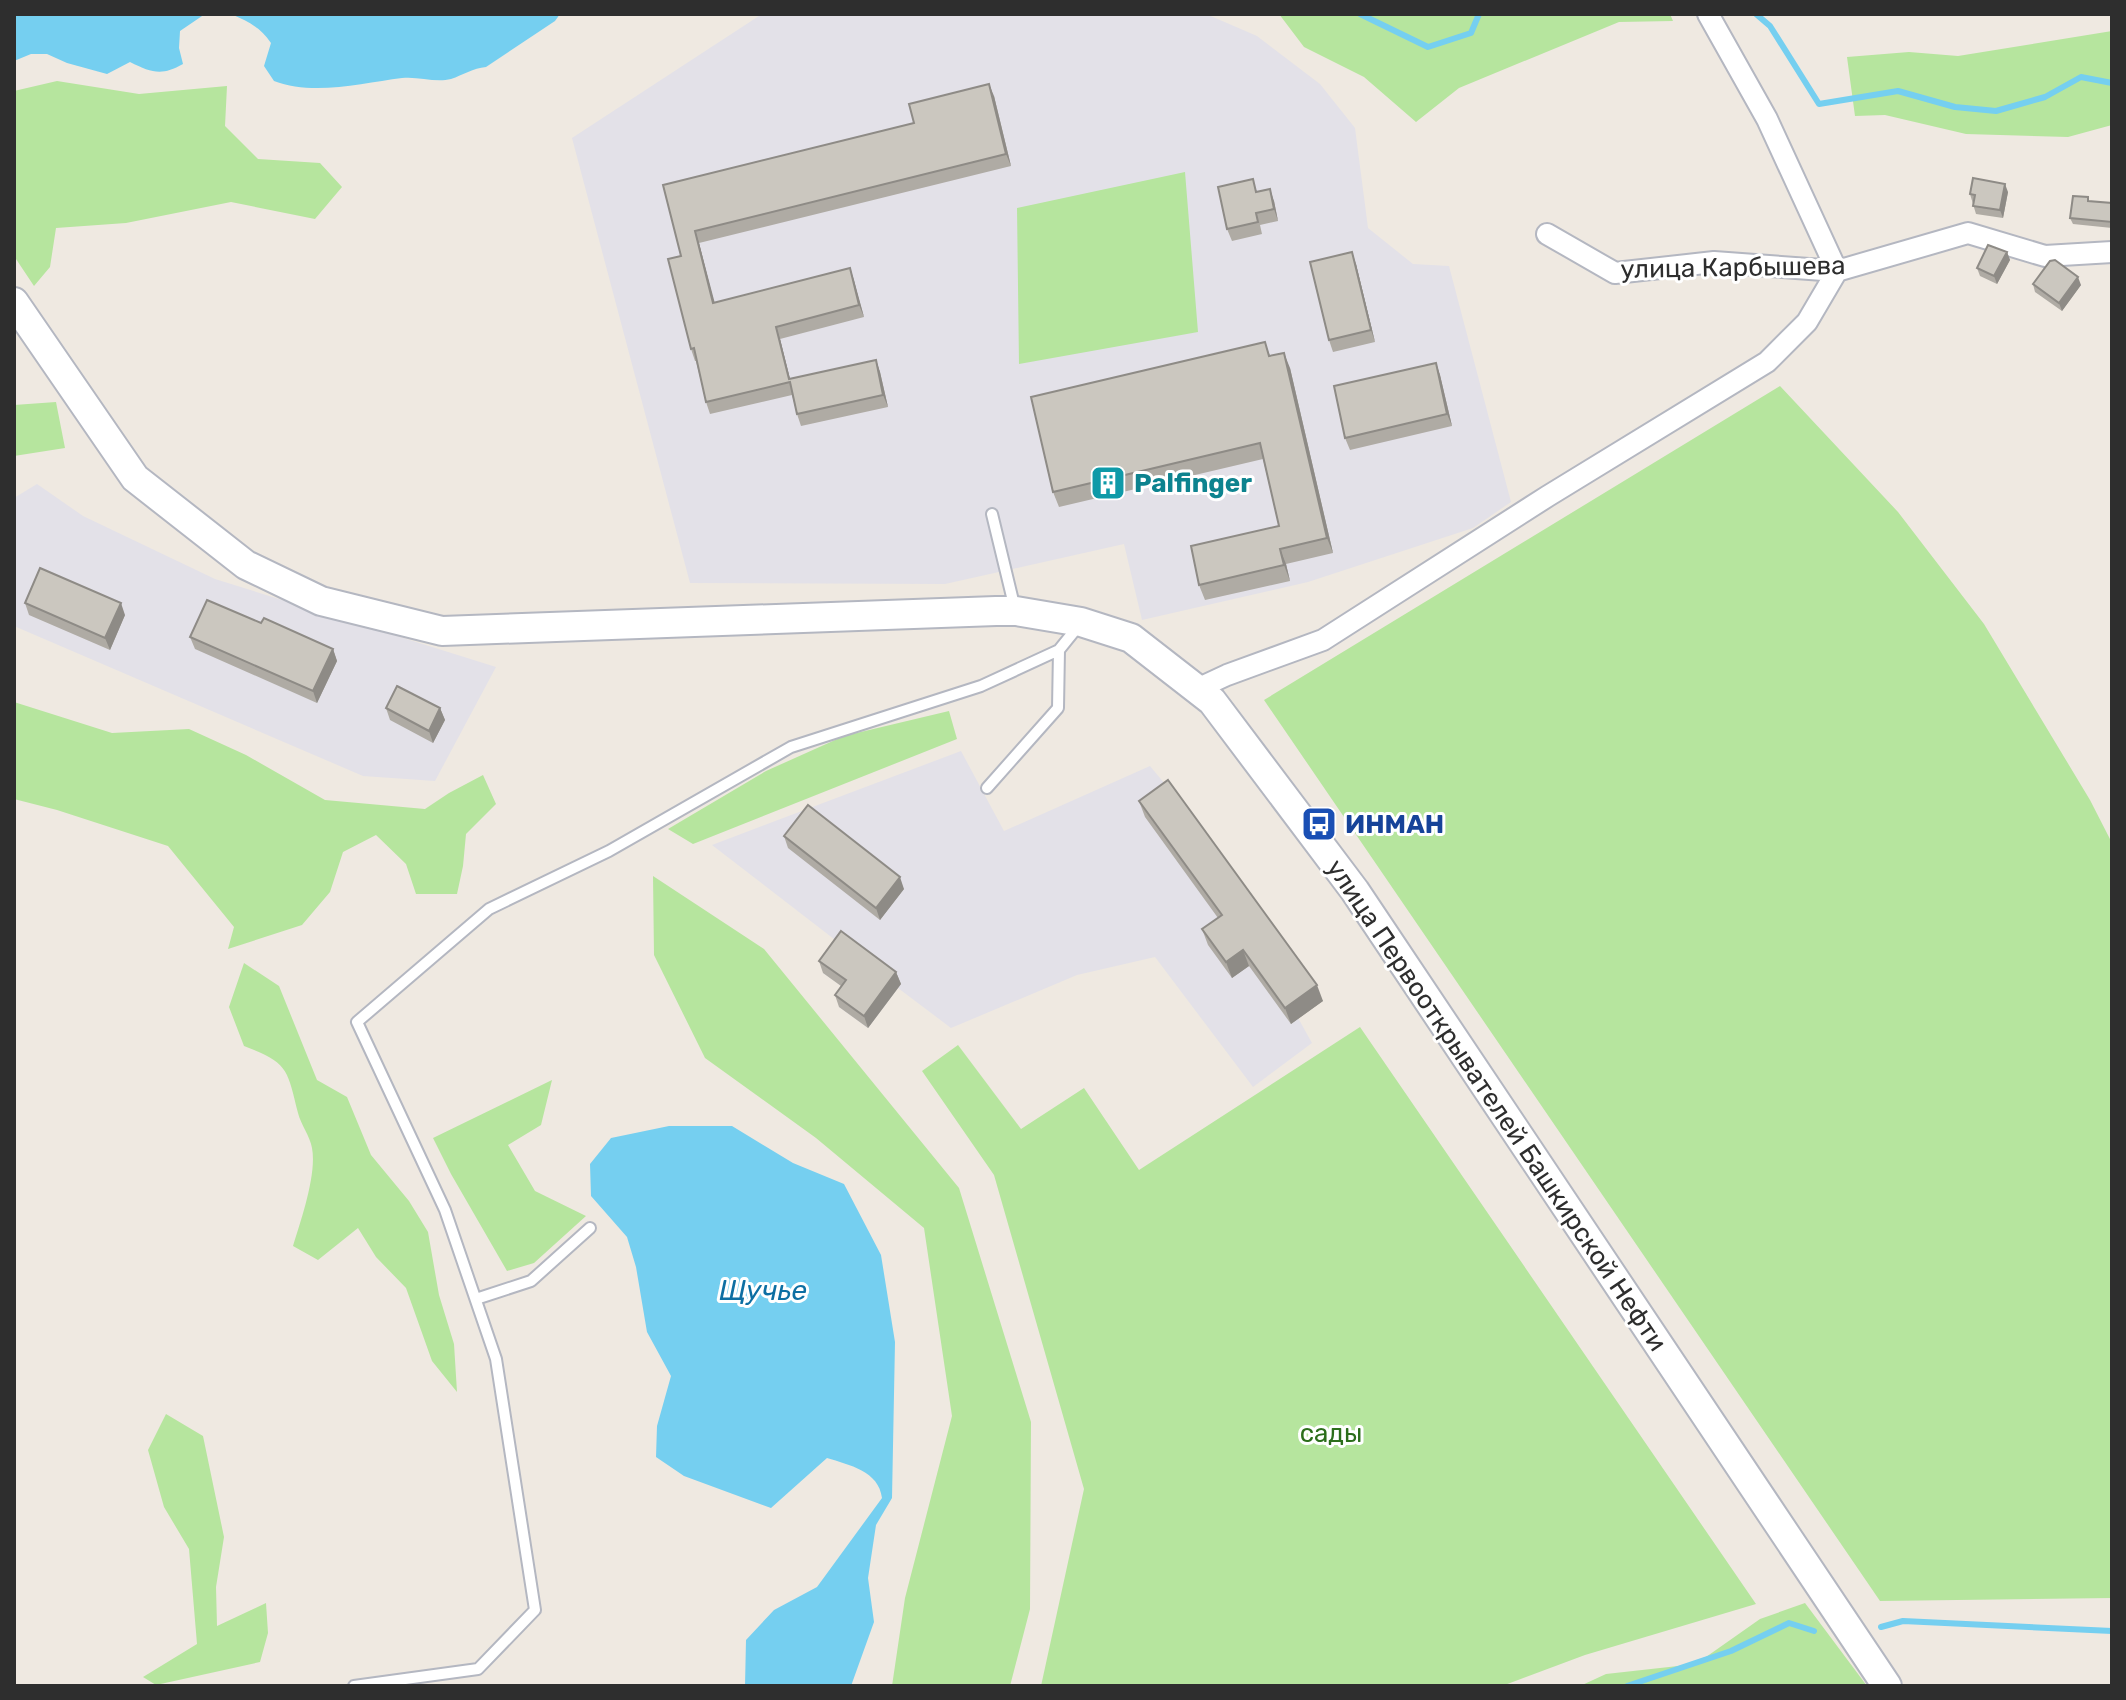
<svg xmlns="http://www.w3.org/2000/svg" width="2126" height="1700" font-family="Rubik,sans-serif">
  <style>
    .industrial { fill: #e3e1e8 }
    .green { fill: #b6e59e }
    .water { fill: #75cff0 }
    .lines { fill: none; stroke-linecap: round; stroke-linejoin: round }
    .stream { stroke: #75cff0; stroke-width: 6 }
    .lane-casing { stroke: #b4b7c1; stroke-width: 14 }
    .street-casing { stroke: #b4b7c1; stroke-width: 24 }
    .secondary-casing { stroke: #b4b7c1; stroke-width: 32 }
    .lane { stroke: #fff; stroke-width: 10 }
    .street { stroke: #fff; stroke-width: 20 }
    .secondary { stroke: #fff; stroke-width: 28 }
    .wall { fill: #afaba4 }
    .shaded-wall { fill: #8e8b86 }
    .building { fill: #cbc7bf; stroke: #8e8b86; stroke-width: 2 }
    .labels { text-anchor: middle; stroke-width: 6; stroke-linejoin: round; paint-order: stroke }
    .street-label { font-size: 26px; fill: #2e2e2e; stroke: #fff }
    .culture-label { font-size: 26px; font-weight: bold; fill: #0d838f; stroke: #fff; text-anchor: start }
    .transit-label { font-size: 26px; font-weight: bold; fill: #164399; stroke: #fff; text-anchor: start }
    .park-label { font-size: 26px; fill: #2c6e1b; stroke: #fff }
    .water-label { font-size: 28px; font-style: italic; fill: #0d6fa3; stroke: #fff }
  </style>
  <rect width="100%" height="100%" fill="#efe9e1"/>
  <path class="industrial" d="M762 14H1206L1257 36 1320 84 1355 128 1368 228 1413 264 1449 266 1511 502 1473 528 1308 582 1142 620 1124 544 945 584 690 583 572 138Z
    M37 484 83 516 215 579 496 667 435 781 363 776 14 626V498Z
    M961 751 1004 831 1150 766 1174 795 1312 1043 1253 1087 1155 957 1077 975 951 1028 898 988 868 1028 839 1007 850 992 823 973 843 946 712 845Z"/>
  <path class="green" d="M1279 14H1670L1673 21 1619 22 1459 88 1416 122 1364 77 1304 47Z
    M2112 31V125L2068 137 1966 134 1885 115 1855 116 1847 57 1909 52 1958 56Z
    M57 81 139 94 227 86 225 126 258 159 320 163 342 187 315 219 231 202 126 223 56 228 50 267 34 286 14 256V91Z
    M1185 172 1198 332 1019 364 1017 208Z
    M1780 386 1898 512 1984 624 2090 800 2112 843V1598L1880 1601 1264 700Z
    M56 402 65 448 14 456V405Z
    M14 702 112 733 189 729 246 755 325 800 425 809 449 793 483 775 496 804 466 834 463 866 457 894H416L406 864 376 835 343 852 330 892 302 925 228 949 234 927 168 846 57 810 14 799Z
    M949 711 957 739 693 844 668 829 766 771 844 736Z
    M653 876 764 949 959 1188 1031 1422 1030 1609 1010 1686H892L905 1598 952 1416 924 1228 816 1138 705 1058 654 955Z
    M244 963 279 986 317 1080 347 1097 371 1155 409 1201 428 1232 439 1295 454 1344 457 1392 432 1361 406 1288 376 1257 358 1228 318 1260 293 1246C301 1220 317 1174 312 1148 310 1136 301 1125 298 1113 287 1068 288 1063 244 1046L229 1007Z
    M1360 1027 1756 1604 1585 1655 1502 1686H1041L1084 1489 994 1175 922 1071 958 1045 1021 1129 1084 1088 1139 1170Z
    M552 1080 541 1125 508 1145 535 1191 586 1216 534 1263 507 1271 451 1174 433 1138Z
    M166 1414 203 1436 224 1537 216 1587 217 1626 266 1603 268 1633 260 1662 156 1685 143 1677 197 1644 189 1549 164 1507 148 1450Z
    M1805 1603 1867 1686H1580L1606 1674 1696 1664 1760 1619Z"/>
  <path class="water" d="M14 14H205L180 31 179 48 183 64C162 76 152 73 130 62L107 74 67 63 47 54H31L14 61Z
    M231 14H560L555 21 486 67C473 68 463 75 451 79 435 83 418 76 402 78 363 83 313 96 274 81L264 66 271 43C260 27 249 22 231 14Z
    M669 1126H732L793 1163 844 1184 881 1255 895 1342 892 1498 876 1525 868 1578 874 1622 851 1686H745L746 1640 774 1610 817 1587 882 1498C879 1471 849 1465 827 1458L771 1508 684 1476 656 1457 657 1426 671 1376 647 1332 636 1267 627 1237 591 1196 590 1164 611 1138Z"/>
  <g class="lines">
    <path class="stream" d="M1360 14 1428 47 1471 33 1479 14
      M1756 14 1770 26 1819 104 1898 91 1955 107 1996 111 2045 97 2081 77 2112 83
      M1881 1627 1903 1621 2112 1631
      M1627 1686 1731 1651 1789 1623 1814 1631"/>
    <defs>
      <path id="lane" d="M992 514 1015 609
        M987 788 1058 708 1059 650
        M476 1299 531 1281 590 1228
        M354 1686 478 1669 535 1610 496 1359 445 1210 357 1022 489 909 609 851 791 747 981 686 1059 650 1080 624"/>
      <path id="street" d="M1547 234 1615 273 1714 262 1837 271 1968 233 2045 256 2112 252
        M1197 689 1227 675 1323 640 1548 496 1767 362 1807 322 1837 271 1767 119 1708 14"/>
      <path id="secondary" d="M14 302 135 478 246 565 321 601 442 631 996 611H1016L1081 622 1131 638 1212 701 1355 891 1887 1686"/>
    </defs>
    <use href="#lane" class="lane-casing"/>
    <use href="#street" class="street-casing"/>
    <use href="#secondary" class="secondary-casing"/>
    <use href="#lane" class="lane"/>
    <use href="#street" class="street"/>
    <use href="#secondary" class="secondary"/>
  </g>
  <path class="wall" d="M994 96 1011 166 699 243 714 303 850 268 864 317 780 339 790 379 876 360 880 372 888 407 801 426 797 414 792 395 710 414 706 402 696 361H695L691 349 681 256 663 185 914 123Z
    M1258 192 1274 201 1278 221 1260 225 1262 234 1232 241 1227 229Z
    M2008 192 2003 218 1976 214 1970 194Z
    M2090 201 2112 203V228L2073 224 2070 218Z
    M2007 252 2010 260 1997 284 1980 276 1977 268Z
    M1356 264 1375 342 1333 352 1329 340Z
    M2033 284 2081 285 2062 311 2035 292Z
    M1265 342 1270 356 1290 368 1333 553 1286 564 1290 581 1205 600 1199 585 1279 526 1263 459 1059 507 1053 492Z
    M1436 363 1440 375 1452 426 1350 450 1345 438Z
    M25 603 125 615 110 650 29 615Z
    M190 637 333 649 337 661 317 703 195 649Z
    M386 708H440L445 720 433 743 390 720Z
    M1139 801 1323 1001 1291 1024 1249 966 1232 978 1208 945 1202 929 1218 918 1145 817Z
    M784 836 904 889 880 920 788 848Z
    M819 961 896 972 901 984 868 1028 839 1007 835 995 841 986 823 973Z"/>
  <path class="shaded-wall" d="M989 84 994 96 1011 166 1006 154Z
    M2005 184 2008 192 2003 218 2000 210Z
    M1270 189 1274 201 1278 221 1274 209Z
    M695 231 699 243 718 315 713 303Z
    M1352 252 1356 264 1375 342 1371 330Z
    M2007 252 2010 260 1997 284 1994 276Z
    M850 268 854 280 864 317 859 305Z
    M2078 277 2081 285 2062 311 2059 303Z
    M776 327 780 339 793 391 789 379Z
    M1284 353 1290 368 1333 553 1327 538Z
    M876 360 880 372 888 407 883 395Z
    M1436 363 1440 375 1452 426 1447 414Z
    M1280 549 1286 564 1290 581 1284 565Z
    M121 603 125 615 110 650 105 638Z
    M333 649 337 661 317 703 313 691Z
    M440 708 445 720 433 743 429 731Z
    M900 877 904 889 880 920 876 908Z
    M1243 950 1249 966 1232 978 1226 962Z
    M896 972 901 984 868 1028 864 1016Z
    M1317 985 1323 1001 1291 1024 1285 1008Z"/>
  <path class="building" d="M989 84 1006 154 695 231 713 303 850 268 859 305 776 327 789 379 876 360 883 395 797 414 790 382 706 402 694 348 691 349 668 259 681 256 663 185 914 123 909 104Z
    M1973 178 2005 184 2000 210 1973 206 1975 195 1970 194Z
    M1253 179 1256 192 1270 189 1274 209 1256 213 1258 222 1227 229 1218 187Z
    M2073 196 2088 197V201L2112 203V222L2070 218Z
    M1988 245 2007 252 1994 276 1977 268Z
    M1352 252 1371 330 1329 340 1310 262Z
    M2055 260 2078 277 2059 303 2033 284 2050 261Z
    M1265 342 1269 356 1284 353 1327 538 1280 549 1284 565 1199 585 1191 546 1279 526 1260 443 1053 492 1031 397Z
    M1436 363 1447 414 1345 438 1334 386Z
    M40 568 121 603 105 638 25 603Z
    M207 600 261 623 264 618 333 649 313 691 190 637Z
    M397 686 440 708 429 731 386 708Z
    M1168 780 1317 985 1285 1008 1243 950 1226 962 1202 929 1222 915 1139 801Z
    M808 805 900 877 876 908 784 836Z
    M841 931 896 972 864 1016 835 995 846 980 819 961Z"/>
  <defs>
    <symbol id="building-square" viewBox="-11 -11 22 22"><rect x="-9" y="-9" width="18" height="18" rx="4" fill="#0f9aa8" stroke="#fff"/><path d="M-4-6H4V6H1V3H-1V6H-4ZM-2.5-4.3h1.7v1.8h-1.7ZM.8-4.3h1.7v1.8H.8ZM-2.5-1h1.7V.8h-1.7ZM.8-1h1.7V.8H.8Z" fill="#fff"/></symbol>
    <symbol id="bus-square" viewBox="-11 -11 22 22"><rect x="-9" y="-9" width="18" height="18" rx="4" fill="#1a4fb4" stroke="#fff"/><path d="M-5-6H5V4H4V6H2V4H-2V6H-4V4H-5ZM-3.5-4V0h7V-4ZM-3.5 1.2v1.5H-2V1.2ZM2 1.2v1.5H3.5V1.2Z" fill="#fff"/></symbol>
  </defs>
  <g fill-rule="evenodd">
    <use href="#building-square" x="1088" y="463" width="40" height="40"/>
    <use href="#bus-square" x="1299" y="804" width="40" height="40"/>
  </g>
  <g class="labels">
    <g class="street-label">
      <text transform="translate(1733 267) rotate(-1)" y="9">улица Карбышева</text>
      <text transform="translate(1497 1105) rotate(56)" y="9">улица Первооткрывателей Башкирской Нефти</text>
    </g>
    <g class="culture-label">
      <text x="1134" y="492">Palfinger</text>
    </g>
    <g class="transit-label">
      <text x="1345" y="833">ИНМАН</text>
    </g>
    <g class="park-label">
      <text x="1331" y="1442">сады</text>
    </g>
    <g class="water-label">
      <text x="763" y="1300">Щучье</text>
    </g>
  </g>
  <rect width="2126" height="1700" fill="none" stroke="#2e2e2e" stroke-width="32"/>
</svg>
